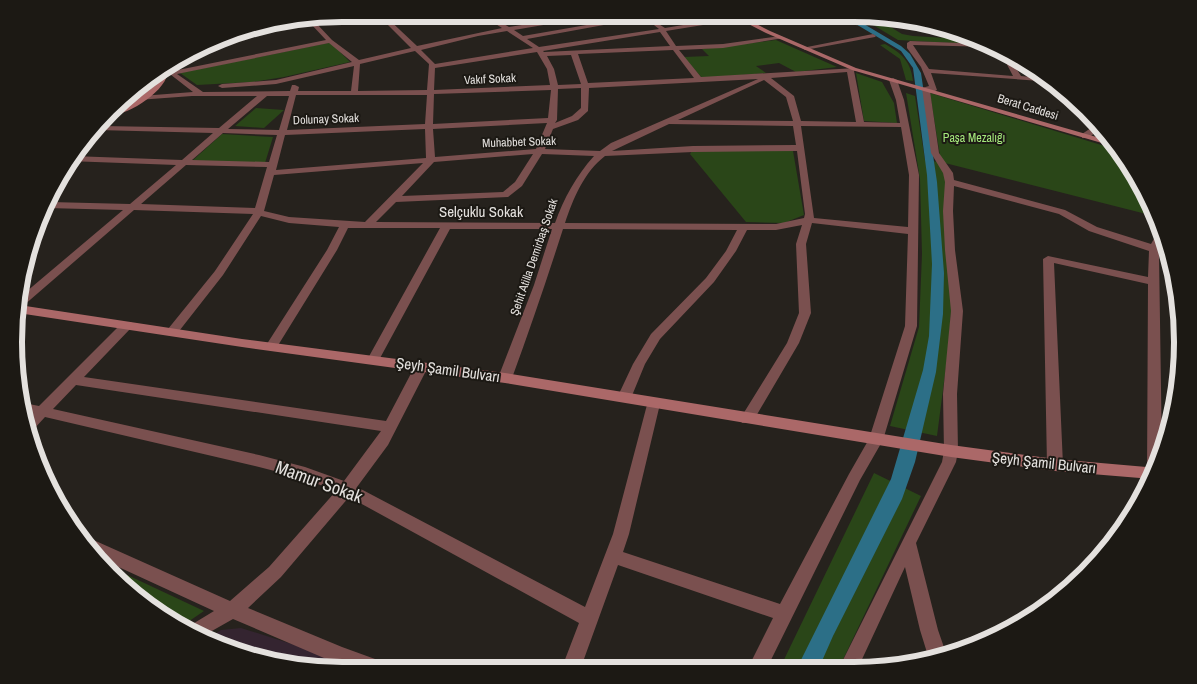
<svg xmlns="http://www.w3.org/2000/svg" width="1197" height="684" font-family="'Archivo Narrow',sans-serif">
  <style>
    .education { fill: #342430 }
    .green { fill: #2a4618 }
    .water { fill: #2c6f87 }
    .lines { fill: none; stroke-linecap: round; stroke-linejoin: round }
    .street { fill: #7a504f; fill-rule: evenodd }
    .secondary { fill: #ab6868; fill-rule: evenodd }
    .labels { text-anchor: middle; stroke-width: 4; stroke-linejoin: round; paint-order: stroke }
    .far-street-label { font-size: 12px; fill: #e4e1de; stroke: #1c1914 }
    .far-park-label { font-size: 12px; fill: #a5e97c; stroke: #1c1914 }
    .street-label { font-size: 15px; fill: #e4e1de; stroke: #1c1914 }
    .near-street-label { font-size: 18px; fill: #e4e1de; stroke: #1c1914 }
    .rim { fill: none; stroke: #e4e1de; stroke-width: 6 }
  </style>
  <rect width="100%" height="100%" fill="#26221d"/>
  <path class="education" d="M241 628 314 651 358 670H320L237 653 208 639 221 630Z"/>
  <path class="green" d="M855 14H877L889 17V26L902 34 913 36 979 40 989 45 898 40Z
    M776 40 837 67 796 72 779 63 756 66 766 73 702 78 684 57 709 56 702 49Z
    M328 43H331L350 62 284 77 252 82 197 85 180 73Z
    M885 44C902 53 911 62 913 81L906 80 900 59 880 45Z
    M856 73 882 82 894 103 897 123 864 121Z
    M906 93 915 96 925 160 939 162 945 177 952 299 948 351 937 436 890 426 919 327 922 254 920 179Z
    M930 93 1121 151 1128 159 1158 217 941 162Z
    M256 108 284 110 264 128 235 126Z
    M222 134 273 137 265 163 192 161Z
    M692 151H793L804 215 784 223 746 222 690 154Z
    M874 473 921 496 838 670H779Z
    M106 565 204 611 182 626 160 615Z"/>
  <path class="water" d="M839 14H847L901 46 910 54 921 73 937 182 944 273 943 314 936 372 915 462 902 499 833 636 818 670H796L891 479 923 370 929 336 932 264 927 175 913 68 901 51Z"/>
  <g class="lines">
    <path class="street" d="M346 14H356L316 23 332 40 359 60 411 48 377 14H383L417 46 502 28 480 14H487L509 27 593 14H608L514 30 523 36 650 14H664L527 39 539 47 659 29 654 25 657 23 665 28 738 16 740 19 666 31 676 46 723 44 781 36 784 38 723 48 679 50 701 77 856 68V70L854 71 864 122 900 123 896 100 889 80 893 78 897 80 904 100 919 175 917 326 883 440 860 480 766 670H747L773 618 618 565 580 670H561L579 623 349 497 281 577 248 608 342 647 386 663 388 670H352L233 619 203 636 186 628 214 611 99 558 79 537 83 536 89 538 230 601 269 567 336 491 302 478 259 467 45 417 33 430 28 431 26 419 31 414 26 413 24 403 39 406 123 322H131L133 325 131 328 84 377 386 421 416 364H426L428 367 388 445 357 487 585 607 613 534 648 401H658L660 404 629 534 623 552 780 604 849 474 869 439 905 326 908 234 812 223 806 244 811 313 799 343 752 423H742L740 419 787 343 799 313 796 244 802 225 776 230H747L736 251 714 282 660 339 645 364 631 398 629 401H619L617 398 633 364 651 334 706 278 726 251 737 230 563 229C547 279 530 329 512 378L510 381H500L498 378 534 285 552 229H450L379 360 373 364 367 360 440 228H348L337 250 277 347 271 351 265 347 327 250 339 227 289 223 261 216 223 275 176 335H168L166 332 168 329 215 271 253 214 134 210 23 306 18 307 20 297 123 210 47 208 50 202 130 204 176 165 68 161 72 156 182 160 213 133 97 130 101 126 219 128 257 96H192L124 101 128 97 193 92 166 71 165 70 167 68 173 71 326 40 311 24 226 37 232 33ZM507 31 533 48 435 64 421 50 478 36ZM660 32 670 46 544 52 543 51ZM329 43 352 62 276 80 222 84 218 86 222 88 276 84 354 66 351 91H298L299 87 295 85H292L290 91 203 92 177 74ZM673 50 694 78 588 83 578 54ZM415 51 429 64 427 90 358 91 360 64ZM537 52 547 69 550 85 434 90 435 68ZM571 55 581 84 558 85 554 69 547 56ZM847 72 856 122 801 121 794 96 771 78ZM758 79 611 143 600 151 545 149 553 129 578 120 588 111 589 88ZM764 80 786 97 793 121 678 120ZM581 88V108L572 116 555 123 557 120 558 89ZM551 90 548 118 433 124 434 94ZM296 95H427L425 124 287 130ZM267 96H289L279 130 228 129ZM547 123 536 149 435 157 433 129ZM669 124 793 126 796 145 693 146 612 151ZM801 126 901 127 909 175 908 227 814 218ZM425 129 426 158 276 170 285 135ZM223 133 277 135 269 162 192 160ZM797 151 805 214 804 218 776 224 565 223C573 199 584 172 605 156L693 152ZM533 154 515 182 503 192 402 196 434 162ZM542 154 594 156C576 176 564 198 555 223L376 222 396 202 508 197 522 186ZM423 163 365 222 289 217 264 211 274 175ZM186 165 267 167 255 208 141 204ZM76 385 381 431 344 481 305 467 259 455 53 409Z
      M873 34 876 36 875 37 805 50 802 48Z
      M910 41 986 44 993 47 913 45 929 69 1013 76 1001 53 1002 52 1008 55 1021 76 1049 79 1054 82 931 73 937 90 933 92 930 91 939 153 953 173 954 180 1065 210 1097 227 1151 244 1159 230 1162 229 1165 238 1160 247 1168 250 1171 257 1159 254 1162 455 1152 479 1150 478 1147 474 1148 284 1054 263 1063 465 1060 469 1055 471 1050 469 1047 465 1043 259 1048 256 1148 277 1149 251 1089 231 1059 214 954 186 953 211 955 250 963 311 957 394 958 451 956 462 916 543 938 630 947 656 929 659 920 630 905 567 857 670H838L942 462 944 451 943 394 951 311 945 250 943 211 945 182 943 173 931 153 922 88 929 86 921 67 907 48V43Z
      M1097 124 1102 128 1088 138H1082V134Z"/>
    <path class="secondary" d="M729 14H737L770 31 856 68 1114 142 1119 148 852 70 766 33Z
      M168 68C171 88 130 115 111 115 127 98 155 97 162 71Z
      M19 305 242 339 505 373 951 445 1055 459 1158 468 1152 479 1055 471 951 457 505 383 242 347 18 313Z"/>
  </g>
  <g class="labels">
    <g class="far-street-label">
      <text transform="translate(490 79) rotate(-3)" y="4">Vakıf Sokak</text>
      <text transform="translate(1028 107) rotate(17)" y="4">Berat Caddesi</text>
      <text transform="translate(326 119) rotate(-2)" y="4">Dolunay Sokak</text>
      <text transform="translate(519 142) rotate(-2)" y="4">Muhabbet Sokak</text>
      <text transform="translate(534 257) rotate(-71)" y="4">Şehit Atilla Demirbaş Sokak</text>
    </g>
    <g class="far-park-label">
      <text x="974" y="142">Paşa Mezalığı</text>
    </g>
    <g class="street-label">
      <text x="481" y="217">Selçuklu Sokak</text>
      <text transform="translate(448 370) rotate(8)" y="5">Şeyh Şamil Bulvarı</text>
      <text transform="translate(1044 463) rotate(6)" y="5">Şeyh Şamil Bulvarı</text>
    </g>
    <g class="near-street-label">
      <text transform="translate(319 482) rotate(20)" y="6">Mamur Sokak</text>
    </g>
  </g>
  <path d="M0 0H1197V684H0ZM342 22H854A320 320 0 0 1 1174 342V342A320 320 0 0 1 854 662H342A320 320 0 0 1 22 342V342A320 320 0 0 1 342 22Z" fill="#1c1914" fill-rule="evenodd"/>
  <path class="rim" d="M342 22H854A320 320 0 0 1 1174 342V342A320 320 0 0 1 854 662H342A320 320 0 0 1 22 342V342A320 320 0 0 1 342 22Z"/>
</svg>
